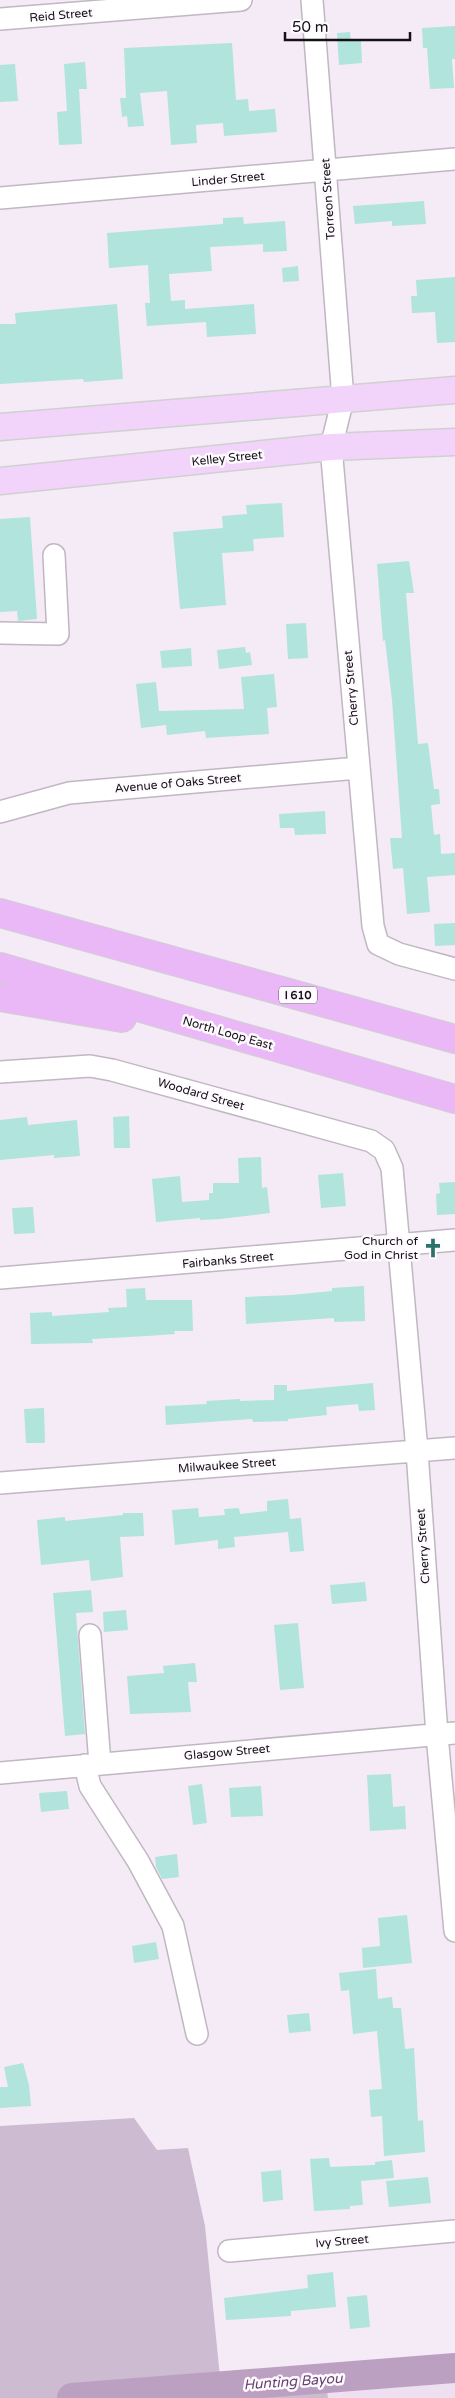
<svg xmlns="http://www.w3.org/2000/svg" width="455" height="2398" font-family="'Varela Round',sans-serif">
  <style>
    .built { fill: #eedff1 }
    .green { fill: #cdbbd1 }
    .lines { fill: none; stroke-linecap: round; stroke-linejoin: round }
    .river { stroke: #bba0c1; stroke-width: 30 }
    .building { fill: #b0e4dc }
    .minor-casing { stroke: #c0b7c2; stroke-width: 24 }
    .major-casing { stroke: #d0d0d0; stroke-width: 29 }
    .highway-casing { stroke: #d0d0d0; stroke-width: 30 }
    .minor { stroke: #fff; stroke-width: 21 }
    .major { stroke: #f2d4fa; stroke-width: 26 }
    .highway { stroke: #eab8f6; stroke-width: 28 }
    .labels { text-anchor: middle; stroke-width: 5; stroke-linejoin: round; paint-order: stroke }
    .shield { fill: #fefaff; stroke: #5b585c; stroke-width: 1 }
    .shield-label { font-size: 11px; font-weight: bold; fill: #151216 }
    .street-label { font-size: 12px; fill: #151216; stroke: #fefaff }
    .poi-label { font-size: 12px; fill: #151216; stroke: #fefaff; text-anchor: end }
    .water-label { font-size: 14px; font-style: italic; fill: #65416e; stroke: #fefaff }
  </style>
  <rect width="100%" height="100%" fill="#f4ebf7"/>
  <path class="built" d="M455 2383V2398H328L327 2393Z"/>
  <path class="green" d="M134 2118 157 2150 188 2148 205 2226 220 2377 324 2369 328 2398H0V2126Z"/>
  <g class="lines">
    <path class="river" d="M72 2398 455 2368"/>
  </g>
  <path class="building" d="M455 26V59H452L454 88 430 89 427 48H423L422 28Z
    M350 32 351 41H361L362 63 339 65 337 33Z
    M232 43 236 100 248 99 249 111 275 109 277 132 224 136 223 123 196 125 197 143 171 145 167 91 140 93 144 126 128 127 127 116 122 117 120 98H126L124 48Z
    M85 62 87 89H79L82 144 59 145 57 112 67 111 64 64Z
    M15 64 18 101 0 102V65Z
    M424 201 426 224 392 226V221L355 224 353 206Z
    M243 217 244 224 285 221 287 251 263 252V244L210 247 212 271 169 274 171 301 185 300V309L254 304 256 334 207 337 206 322 147 326 145 303H150L148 265 109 268 107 233 223 224V218Z
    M298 266 299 281 283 282 282 268Z
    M455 277V342L437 343 435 312 412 313 411 296H417L416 280Z
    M117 304 123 379 84 382 83 379 0 384V324H16L15 313Z
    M282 503 284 537 253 539 254 551 222 553 226 605 180 609 173 532 223 528 222 516 247 514 246 505Z
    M30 517 37 619 18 621 17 611 0 612V519Z
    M409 561 414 593H406L418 744 428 743 434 789H439L440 804 431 805 434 835 440 834 441 854 455 853V875L427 877 430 912 407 914 403 868 393 869 390 838H402L392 700 385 640 383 641 377 564Z
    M306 623 308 658 288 659 286 624Z
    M245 647 246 653 250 652 252 665 219 669 217 650Z
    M191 648 192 666 162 668 160 651Z
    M274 674 277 707 267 708 269 734 206 738 205 731 167 735 166 725 141 728 136 684 156 682 159 711 244 709 241 677Z
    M325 811 326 834 295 835 294 828H280L279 814Z
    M455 923V945L435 946 434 924Z
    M129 1116 130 1148H114L113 1117Z
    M27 1117 28 1125 77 1120 80 1156 54 1158V1155L0 1160V1120Z
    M261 1157 262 1188 267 1187 270 1213 220 1219 200 1220V1218L156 1222 152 1179 180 1176 182 1202 209 1200V1193H213V1183H239L238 1158Z
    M343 1173 346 1206 321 1208 318 1175Z
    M455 1182V1214L437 1215 436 1194 440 1193 439 1183Z
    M33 1207 35 1233 14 1234 12 1208Z
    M364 1286 365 1321 334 1322V1318L246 1324 245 1297 291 1295 332 1291V1288Z
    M145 1288 146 1300H192L193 1331H174L175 1334 147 1336 92 1339 93 1343 31 1344 30 1313 52 1312V1316L109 1312 108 1308 127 1307 126 1289Z
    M373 1383 375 1410 359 1411 358 1404 326 1407 327 1415 288 1419V1421L253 1422 252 1419 166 1425 165 1406 207 1404 206 1401 240 1399V1401L274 1400V1385H287V1391Z
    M44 1408 45 1443H26L24 1409Z
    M288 1499 290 1519 301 1518 304 1551 290 1552 288 1532 234 1537 235 1547 218 1549V1540L175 1545 172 1510 198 1508 199 1517 225 1515 224 1509 239 1508 240 1514 267 1511V1501Z
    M123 1513H143L144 1536 120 1537 123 1577 91 1581 89 1560 41 1565 37 1520 65 1517V1521L123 1515Z
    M365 1582 367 1601 332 1604 330 1585Z
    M91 1590 93 1612 76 1613 85 1734 65 1736 53 1593Z
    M126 1610 128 1630 104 1632 103 1612Z
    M298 1623 304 1688 280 1690 274 1625Z
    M195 1663 197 1682H188L191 1712 130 1714 127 1676 164 1673 163 1666Z
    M391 1774 393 1807 405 1806 406 1829 370 1831 367 1775Z
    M202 1784 207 1823 193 1825 188 1786Z
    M261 1786 263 1816 231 1817 229 1788Z
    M67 1791 69 1809 41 1812 39 1793Z
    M177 1854 179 1877 162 1879 156 1867 155 1857Z
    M407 1915 412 1963 363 1968 362 1948 380 1946 378 1918Z
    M156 1942 159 1959 134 1963 132 1946Z
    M376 1969 378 1999 392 1997 393 2008H401L405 2049 414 2048 418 2121 423 2120 425 2152 384 2156 382 2116 371 2117 369 2090 382 2089 377 2031 353 2034 349 1990 341 1991 339 1973Z
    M309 2013 311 2031 289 2033 287 2015Z
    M23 2063 29 2085 31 2106 0 2108V2087H8L4 2067Z
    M329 2158 330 2167 375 2165V2162L392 2160 394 2178 361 2181 363 2205 350 2206V2209L314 2211 310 2159Z
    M281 2170 283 2200 263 2202 261 2172Z
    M428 2177 431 2203 389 2207 386 2181Z
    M333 2272 336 2307 291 2311V2316L226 2320 224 2298 308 2288 307 2275Z
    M367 2295 370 2327 350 2329 347 2297Z"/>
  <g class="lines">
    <defs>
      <path id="minor" d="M312 0 343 399 331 447 373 926 378 944 399 954 455 969
        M0 19 241 0
        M0 198 455 159
        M0 633 58 634 54 555
        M0 812 69 793 358 768
        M0 1072 90 1066 112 1070 371 1141 384 1150 392 1168 417 1451 437 1735 455 1931
        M0 1278 455 1240
        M0 1483 455 1448
        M90 1635 100 1764
        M85 1765 90 1786 138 1861 173 1926 197 2034
        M0 1773 455 1733
        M229 2251 455 2231"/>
      <path id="major" d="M0 427 455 390
        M0 481 331 447 455 442"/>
      <path id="highway" d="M0 913 455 1039
        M0 967 455 1099
        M0 997 122 1018"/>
    </defs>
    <use href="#minor" class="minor-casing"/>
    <use href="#major" class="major-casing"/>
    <use href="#highway" class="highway-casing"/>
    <use href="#minor" class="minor"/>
    <use href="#major" class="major"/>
    <use href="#highway" class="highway"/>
  </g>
  <defs>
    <symbol id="church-bare" viewBox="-9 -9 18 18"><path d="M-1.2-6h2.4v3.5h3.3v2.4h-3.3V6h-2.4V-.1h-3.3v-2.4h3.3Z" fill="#2b736a" stroke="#fefaff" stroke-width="2.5" paint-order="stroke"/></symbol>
  </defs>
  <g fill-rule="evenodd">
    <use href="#church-bare" x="419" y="1234" width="28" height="28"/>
  </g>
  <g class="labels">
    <rect class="shield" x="279" y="986.5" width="38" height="17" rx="4"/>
    <g class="shield-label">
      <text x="298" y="999">I 610</text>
    </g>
    <g class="street-label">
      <text transform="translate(61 15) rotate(-5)" y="4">Reid Street</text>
      <text transform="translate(228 179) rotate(-5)" y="4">Linder Street</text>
      <text transform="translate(328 199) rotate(-94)" y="4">Torreon Street</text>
      <text transform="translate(227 458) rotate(-6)" y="4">Kelley Street</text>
      <text transform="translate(351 688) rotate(-95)" y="4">Cherry Street</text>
      <text transform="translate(178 783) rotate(-5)" y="4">Avenue of Oaks Street</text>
      <text transform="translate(228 1033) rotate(16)" y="4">North Loop East</text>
      <text transform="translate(201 1094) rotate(16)" y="4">Woodard Street</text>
      <text transform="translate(228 1260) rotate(-5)" y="4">Fairbanks Street</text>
      <text transform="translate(227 1465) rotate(-4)" y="4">Milwaukee Street</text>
      <text transform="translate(423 1546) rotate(-94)" y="4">Cherry Street</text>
      <text transform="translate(227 1752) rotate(-5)" y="4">Glasgow Street</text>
      <text transform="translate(342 2241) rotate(-5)" y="4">Ivy Street</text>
    </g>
    <g class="poi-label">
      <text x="418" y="1245">Church of<tspan x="418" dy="14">God in Christ</tspan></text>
    </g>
    <g class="water-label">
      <text transform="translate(293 2381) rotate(-4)" y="5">Hunting Bayou</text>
    </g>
  </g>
  <path d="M285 32v8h125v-8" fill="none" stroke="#151216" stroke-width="2.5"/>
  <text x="292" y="32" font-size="15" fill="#151216" stroke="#fefaff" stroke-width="4" paint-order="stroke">50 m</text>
</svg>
